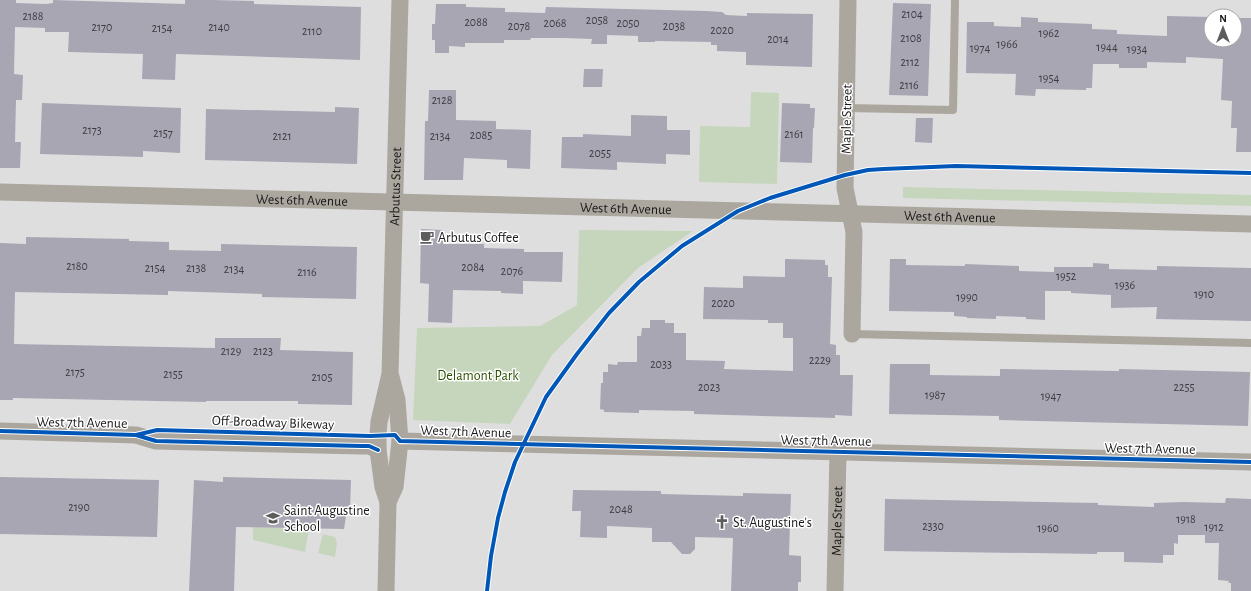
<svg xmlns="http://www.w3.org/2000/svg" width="1251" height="591" font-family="'Alegreya Sans',sans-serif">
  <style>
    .green { fill: #c6d6bc }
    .building { fill: #a9a6b4 }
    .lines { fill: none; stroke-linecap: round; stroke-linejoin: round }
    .service { stroke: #aba69e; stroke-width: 8 }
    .minor { stroke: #aba69e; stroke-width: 17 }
    .cycleway-casing { stroke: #fff; stroke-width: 6 }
    .cycleway { stroke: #0057b8; stroke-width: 4 }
    .labels { text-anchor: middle; stroke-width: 3; stroke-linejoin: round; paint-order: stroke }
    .number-label { font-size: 12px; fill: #3c3c40 }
    .street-label { font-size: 14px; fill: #181819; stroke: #fff }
    .poi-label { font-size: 14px; fill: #181819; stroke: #fff; text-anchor: start }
    .park-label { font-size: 14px; fill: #2b5003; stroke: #fff }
  </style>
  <rect width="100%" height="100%" fill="#dededf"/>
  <path class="green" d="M751 92 779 93 777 184 699 182 700 126 750 127Z
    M903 187 1251 195V206L903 198Z
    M579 230 693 231 638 268 552 355 510 424 413 420 417 328 540 326 577 305Z
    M253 527 309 529 305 552 253 540Z
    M323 534 335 537 337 543 335 557 318 553Z"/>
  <path class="building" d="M0 0H16V3L46 4 53 3V0L185 4V0H212L254 1V4L361 7 360 60 176 54 175 80 142 79 143 54 68 52 69 32H45V28L15 27 14 74 23 75 22 100H16L15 142H21L20 168H0Z
    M893 3 931 4 928 96 889 95Z
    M436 4H466V7L505 8V12L545 13 546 7 706 11 722 12 726 15 747 16V13L813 14 812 67 746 65V52L717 51V45H711V42L655 41V42H638V36L607 35V44H591L592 39 564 38H531L530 40H504V43H465V47L449 46V53H435V40H432V24H435Z
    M1167 16 1211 17V40H1235V18H1251V152H1236L1237 128H1231L1232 101 1221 100 1223 59 1186 57V63L1147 62V68H1119V64H1093L1092 88H1086V90L1036 89 1035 96 1015 95 1016 74 966 73 967 22H994V26L1021 27V17L1038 18V22L1092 24V29L1117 30V34L1167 36Z
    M584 69H603L602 87H583Z
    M429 90H456V120L496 121V129L531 130 530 169 507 168V160L464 158 463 180H424L425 121H428Z
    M42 103 181 108 180 153 143 151V157L40 154Z
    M782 103 810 104V108H815L814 128H813L812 163 780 162Z
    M335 107 359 108 357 164 205 160 206 109 335 112Z
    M631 115 667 116V130H690V155L666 154V164L617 162V170L561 168 562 137H583V134L631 136Z
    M916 118H933L932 143 915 142Z
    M421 229 443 230V244H484V248L524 249V252H563L562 282 523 281V294L501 293V291L453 290 452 323 428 322 429 284 420 283Z
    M26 237 129 239V241L169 242V250L221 251V244L357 247 356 299 262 297V294L168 291V295L15 292 14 344 215 348V338H281L280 350 353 352 352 405 298 404V401H206V402L13 398V400H0V243L26 244Z
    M785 259 825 260V265H828V277H832L830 344 836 345V355H840V375H853L852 416 835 415V418L801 417 694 414V411L639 410V413L604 412V410L600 409 601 383H603V372H608V364L617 365 618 362H637V336H641L642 328H650V320H665V323H674V333H686V360L725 361 724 369 793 371V338H783V323H768V320L703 319 704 287 743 288V276L785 277Z
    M890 259H906V265L965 266V264L1019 266V271L1054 272V267H1093V263L1109 264V269L1157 270V266L1251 268V321L1156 319 1157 307 1111 308V295L1071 293V291H1045V320L1026 319V317L996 316V319L967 318V317L954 316V312L889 311Z
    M890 364H930V375L1000 376V369L1119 371V369L1250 372 1248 426 999 420V416L889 414Z
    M0 477 159 480 157 537 0 534Z
    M223 477 351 480 350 510H347L344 529 236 527 234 591H189L194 480 223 482Z
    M573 490 661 491V494L743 496V493L791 494 789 555 801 556V582H798V591H731L733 538 695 537V549L690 554H682L671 542H652V528L607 526V538L580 537 581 511H572Z
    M1226 498 1251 499V591H1231V583H1228L1229 581 1218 580 1219 543H1205V535H1178V544L1174 543V555H1163V563L1124 562V552H1097V554L884 551 885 499 1098 503V505L1154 507V503L1183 502 1225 503Z"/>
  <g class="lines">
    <path class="service" d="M846 108 953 110 955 0
      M852 334 1251 343"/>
    <g class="minor">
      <path d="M848 0 845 188 854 232 852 334"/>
      <path id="s1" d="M0 192 1251 224"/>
      <path d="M0 431 136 435 156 441 362 446H369L378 450"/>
      <path d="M400 441 1251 462"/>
      <path d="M388 502 395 487 400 441 397 400 391 377"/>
      <path id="s2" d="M386 591 388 502 383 487 378 450V435L379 422 390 374 400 0"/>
      <path id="s3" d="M835 591 838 452"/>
    </g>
    <defs>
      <path id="cycleway" d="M0 431 136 435 156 441 362 446H369L378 450
        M136 435 157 430 370 436 395 435 400 441
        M400 441 1251 462
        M487 591 491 556 498 518 505 492 515 462 546 397 577 354 609 313 639 282 682 246 738 211 770 198 845 175 868 170 883 169 956 166 1251 173"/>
    </defs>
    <use href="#cycleway" class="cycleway-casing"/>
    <use href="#cycleway" class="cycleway"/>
  </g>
  <defs>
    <symbol id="cafe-bare" viewBox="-9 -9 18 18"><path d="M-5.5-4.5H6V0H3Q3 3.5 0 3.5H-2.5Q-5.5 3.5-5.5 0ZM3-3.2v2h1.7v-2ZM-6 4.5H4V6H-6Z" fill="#5d5d5e" stroke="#fff" stroke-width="2.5" paint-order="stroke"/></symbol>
    <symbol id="school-bare" viewBox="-9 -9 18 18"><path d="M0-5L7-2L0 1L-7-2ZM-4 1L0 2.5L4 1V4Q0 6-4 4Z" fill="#5d5d5e" stroke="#fff" stroke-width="2.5" paint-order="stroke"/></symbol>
    <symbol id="church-bare" viewBox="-9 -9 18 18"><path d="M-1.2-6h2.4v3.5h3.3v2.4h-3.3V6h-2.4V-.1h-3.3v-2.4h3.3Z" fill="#5d5d5e" stroke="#fff" stroke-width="2.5" paint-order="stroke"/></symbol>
  </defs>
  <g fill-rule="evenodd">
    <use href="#cafe-bare" x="417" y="227" width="20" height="20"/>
    <use href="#school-bare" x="263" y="508" width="20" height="20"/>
    <use href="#church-bare" x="712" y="512" width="20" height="20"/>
  </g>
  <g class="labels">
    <g class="number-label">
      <text x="912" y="18">2104</text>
      <text x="33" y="20">2188</text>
      <text x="597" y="24">2058</text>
      <text x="476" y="26">2088</text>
      <text x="555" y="27">2068</text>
      <text x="628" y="27">2050</text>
      <text x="519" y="30">2078</text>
      <text x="674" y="30">2038</text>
      <text x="102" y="31">2170</text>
      <text x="219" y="31">2140</text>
      <text x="162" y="32">2154</text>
      <text x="722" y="34">2020</text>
      <text x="312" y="35">2110</text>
      <text x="1049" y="37">1962</text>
      <text x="911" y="42">2108</text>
      <text x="778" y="43">2014</text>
      <text x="1007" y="48">1966</text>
      <text x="1107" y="51">1944</text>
      <text x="980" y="52">1974</text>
      <text x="1137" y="53">1934</text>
      <text x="910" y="66">2112</text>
      <text x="1049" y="82">1954</text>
      <text x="909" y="89">2116</text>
      <text x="442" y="104">2128</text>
      <text x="92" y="134">2173</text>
      <text x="163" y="137">2157</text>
      <text x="794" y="138">2161</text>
      <text x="481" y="139">2085</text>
      <text x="282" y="140">2121</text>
      <text x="440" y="140">2134</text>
      <text x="600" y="157">2055</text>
      <text x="77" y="270">2180</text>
      <text x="473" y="271">2084</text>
      <text x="155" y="272">2154</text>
      <text x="196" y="272">2138</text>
      <text x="234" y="273">2134</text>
      <text x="512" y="275">2076</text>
      <text x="307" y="276">2116</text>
      <text x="1066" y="280">1952</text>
      <text x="1125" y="289">1936</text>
      <text x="1204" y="298">1910</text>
      <text x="967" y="301">1990</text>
      <text x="723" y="307">2020</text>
      <text x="231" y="355">2129</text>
      <text x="263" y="355">2123</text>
      <text x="820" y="364">2229</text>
      <text x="661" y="368">2033</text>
      <text x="75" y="376">2175</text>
      <text x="173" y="378">2155</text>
      <text x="322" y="381">2105</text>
      <text x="709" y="391">2023</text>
      <text x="1184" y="391">2255</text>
      <text x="935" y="399">1987</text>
      <text x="1051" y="400">1947</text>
      <text x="79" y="511">2190</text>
      <text x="621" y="513">2048</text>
      <text x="1186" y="523">1918</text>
      <text x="933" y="530">2330</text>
      <text x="1214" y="531">1912</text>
      <text x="1048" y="532">1960</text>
    </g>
    <g class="street-label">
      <text transform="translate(846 119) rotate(-89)" y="5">Maple Street</text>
      <text dy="5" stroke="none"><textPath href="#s2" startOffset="407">Arbutus Street</textPath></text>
      <text dy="5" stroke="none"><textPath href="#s1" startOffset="302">West 6th Avenue</textPath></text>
      <text dy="5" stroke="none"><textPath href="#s1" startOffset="626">West 6th Avenue</textPath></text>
      <text dy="5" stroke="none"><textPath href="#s1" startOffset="950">West 6th Avenue</textPath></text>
      <text transform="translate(82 422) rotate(1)" y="5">West 7th Avenue</text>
      <text transform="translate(273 422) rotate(2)" y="5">Off-Broadway Bikeway</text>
      <text transform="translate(466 431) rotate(2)" y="5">West 7th Avenue</text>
      <text transform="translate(826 440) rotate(1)" y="5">West 7th Avenue</text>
      <text transform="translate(1150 448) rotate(1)" y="5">West 7th Avenue</text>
      <text dy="5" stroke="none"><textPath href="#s3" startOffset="70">Maple Street</textPath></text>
    </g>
    <g class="poi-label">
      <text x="438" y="242">Arbutus Coffee</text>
      <text x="284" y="515">Saint Augustine<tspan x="284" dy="16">School</tspan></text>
      <text x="733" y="527">St. Augustine's</text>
    </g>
    <g class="park-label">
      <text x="478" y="380">Delamont Park</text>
    </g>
  </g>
  <g transform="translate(1223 28)"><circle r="19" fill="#ffffff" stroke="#a3a3a3"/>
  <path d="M0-3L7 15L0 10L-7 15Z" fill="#5d5d5e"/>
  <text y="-6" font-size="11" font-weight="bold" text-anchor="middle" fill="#181819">N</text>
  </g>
</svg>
